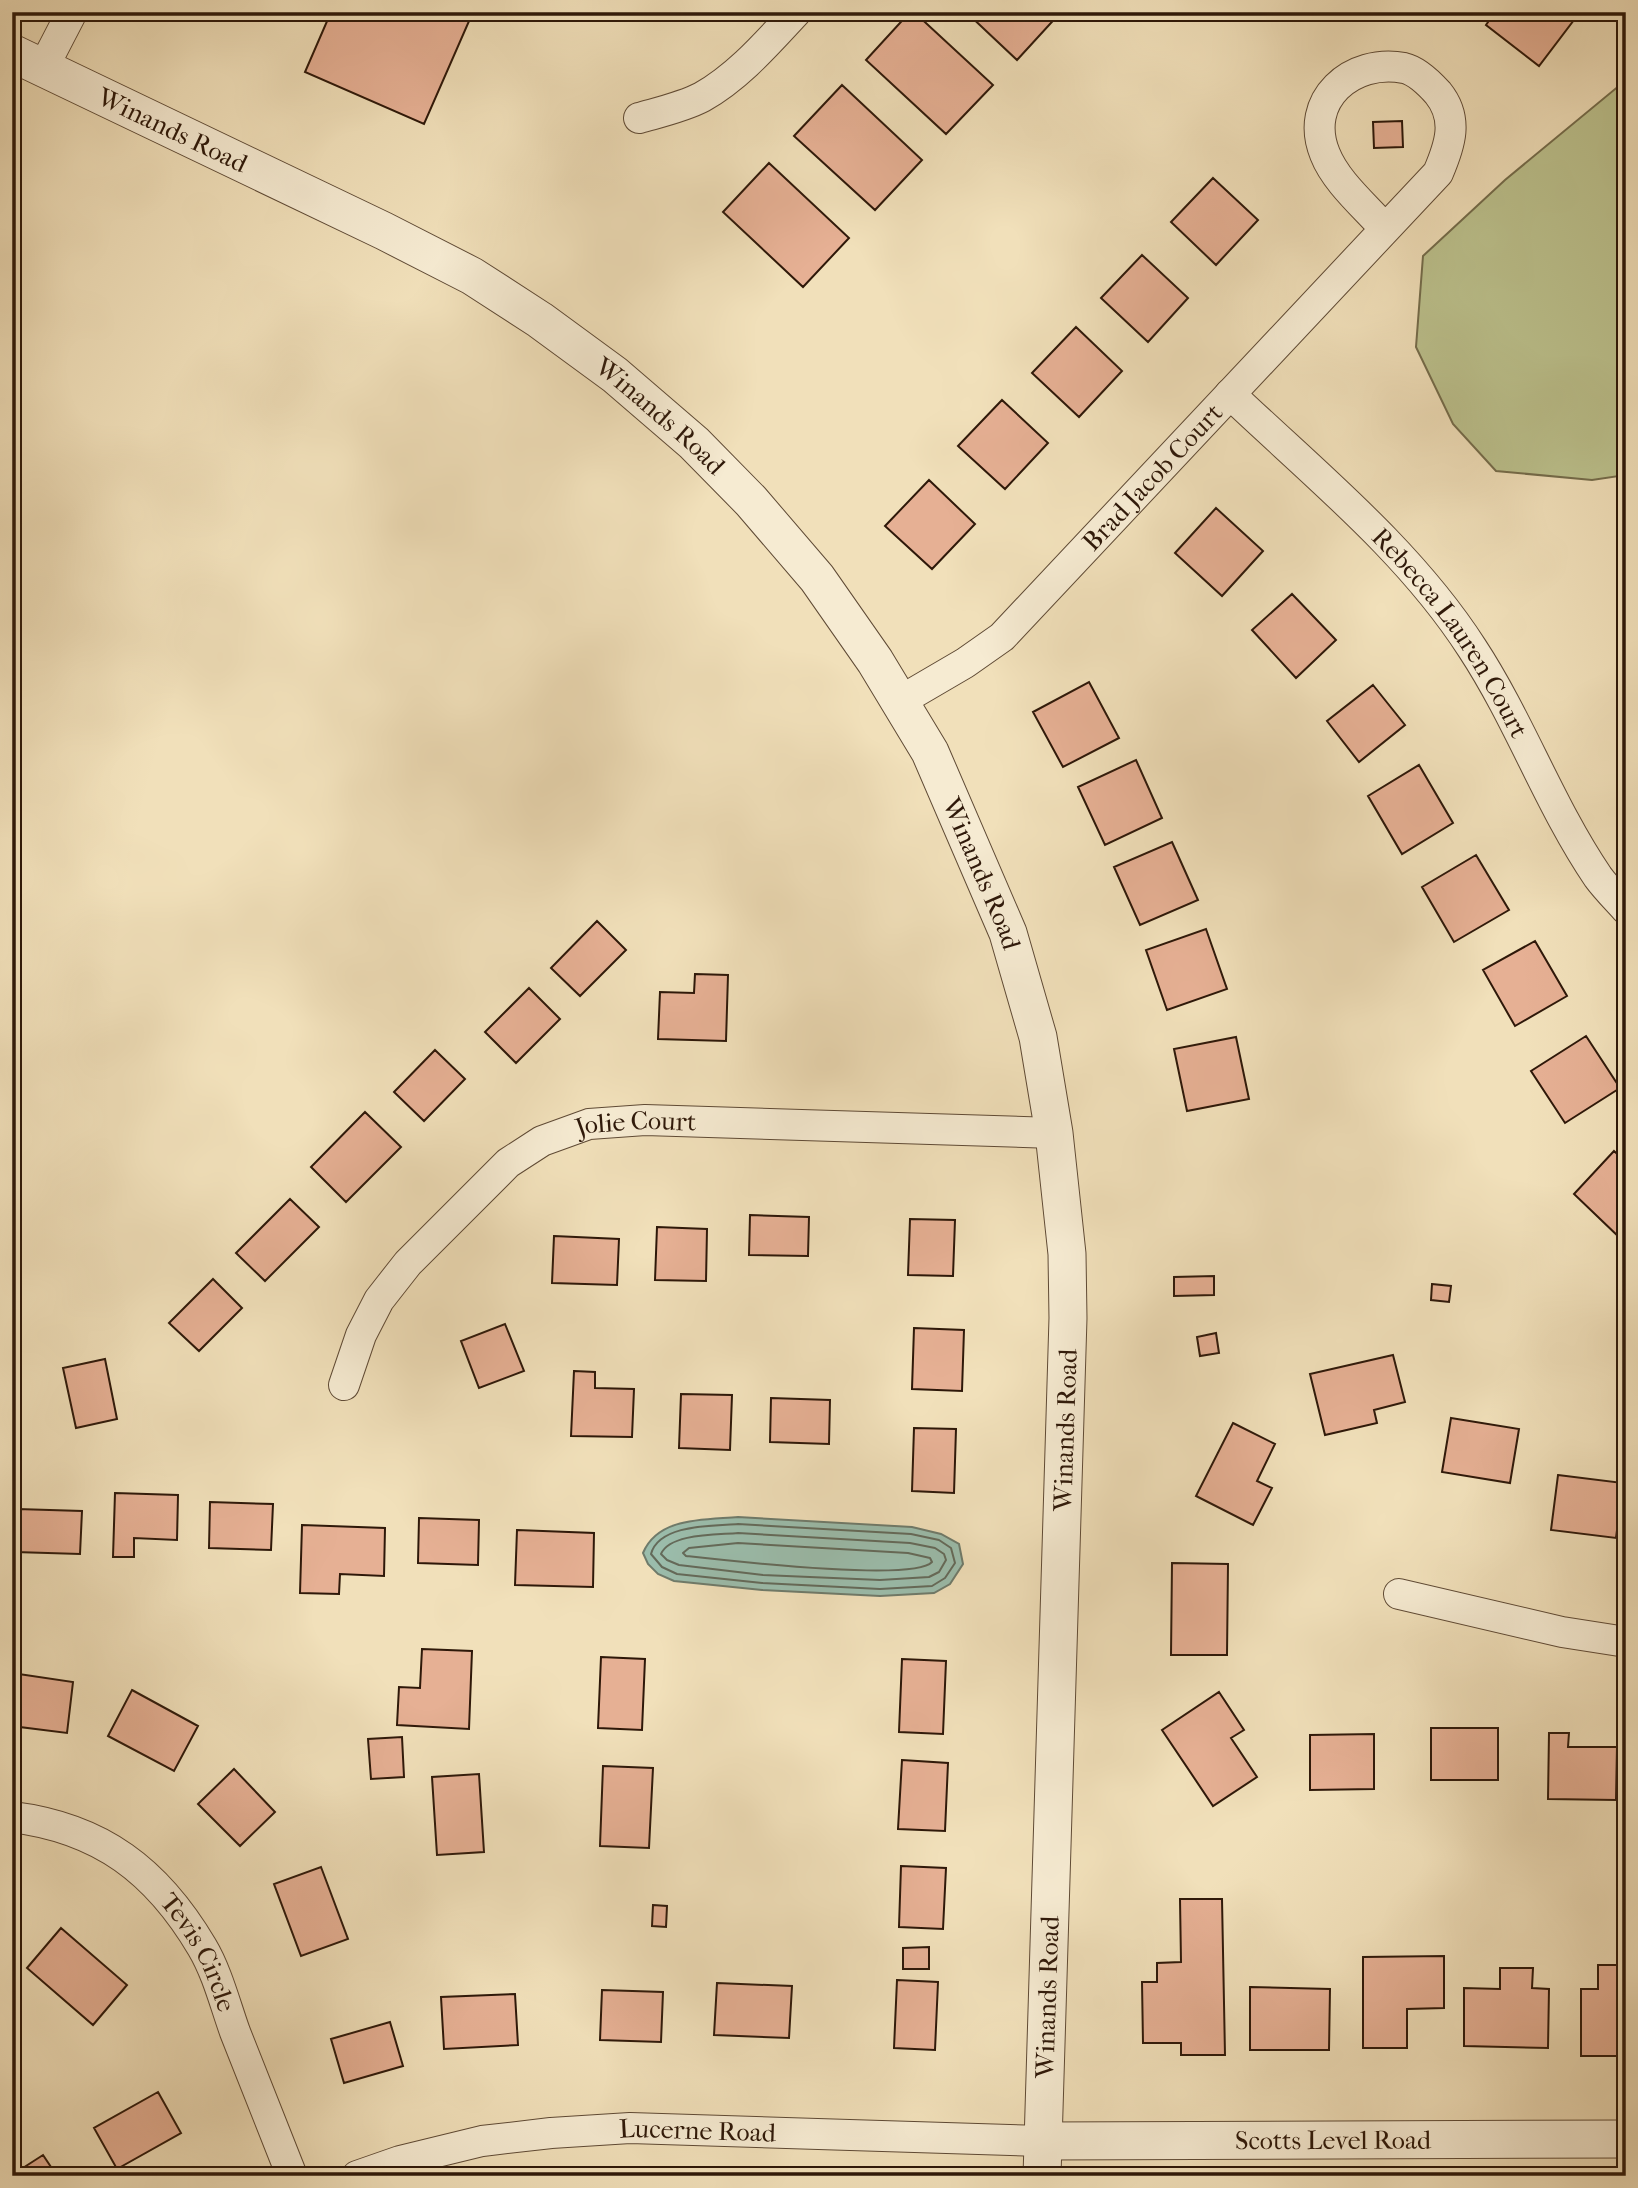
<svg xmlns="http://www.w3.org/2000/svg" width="1638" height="2188" font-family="'IM FELL French Canon',serif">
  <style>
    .green { fill: #bcc28e; stroke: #756d4c; stroke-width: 2 }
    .water { fill: #9bbdac; stroke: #6f7b6b; stroke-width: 2 }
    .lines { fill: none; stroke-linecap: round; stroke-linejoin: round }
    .shore { stroke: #646a5a; stroke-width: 2 }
    .building { fill: #e6b094; stroke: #2e1809; stroke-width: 2 }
    .minor-casing { stroke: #5f4a35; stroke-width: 32 }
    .tertiary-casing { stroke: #5f4a35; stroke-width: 39 }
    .minor { stroke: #f6ebd2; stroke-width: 30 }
    .tertiary { stroke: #f6ebd2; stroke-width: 37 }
    .labels { text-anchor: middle; stroke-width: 5; stroke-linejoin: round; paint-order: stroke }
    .street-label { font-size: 26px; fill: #2e1809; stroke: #f6ebd2 }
  </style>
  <rect width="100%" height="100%" fill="#f1e0ba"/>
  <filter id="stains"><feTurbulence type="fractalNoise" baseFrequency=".00286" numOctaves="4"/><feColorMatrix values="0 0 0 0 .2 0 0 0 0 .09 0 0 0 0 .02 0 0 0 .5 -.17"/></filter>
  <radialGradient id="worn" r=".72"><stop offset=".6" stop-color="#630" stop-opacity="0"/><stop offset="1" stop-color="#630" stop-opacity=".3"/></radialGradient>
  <path class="green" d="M1626 80V475L1592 480 1496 471 1453 424 1416 347 1423 256 1505 180Z"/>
  <path class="water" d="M738 1517 912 1527 941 1534 959 1544 963 1564 950 1584 934 1593 880 1596 762 1590 674 1581 658 1574 648 1564 643 1553C658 1517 704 1520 738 1517Z"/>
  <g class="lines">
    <path class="shore" d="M738 1524 911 1534 939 1540 951 1548 955 1563 945 1578 932 1586 880 1589 762 1583 677 1574 662 1567 651 1554C659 1524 713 1526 738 1524Z
      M738 1533 910 1543 935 1548 944 1554 946 1560 939 1572 929 1577 880 1580 763 1575 679 1565 667 1560 661 1554C670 1533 718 1535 738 1533Z
      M738 1543 908 1553 930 1558 932 1562C914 1582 722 1560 686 1556L683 1553 689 1548Z"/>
  </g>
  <path class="building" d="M331 12H473L424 124 305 72Z
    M910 12H914L993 85 946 134 866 60Z
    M966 12H1061L1017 60Z
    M1495 12H1580L1539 66 1486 25Z
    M842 85 922 160 875 210 794 136Z
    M1402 121 1403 147 1374 148 1373 122Z
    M769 163 849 238 803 287 723 212Z
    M1213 178 1258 220 1216 265 1171 222Z
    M1142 255 1188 298 1148 342 1101 298Z
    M1076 327 1122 371 1079 417 1032 373Z
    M1002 400 1048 443 1005 489 958 446Z
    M929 480 975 524 932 569 885 526Z
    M1216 508 1263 551 1222 596 1175 553Z
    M1292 594 1336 640 1296 678 1252 630Z
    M1089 682 1119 738 1063 767 1033 712Z
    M1373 685 1405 725 1359 762 1327 721Z
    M1136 760 1162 818 1105 845 1078 787Z
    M1419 765 1453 823 1402 854 1368 796Z
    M1172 842 1198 900 1140 925 1114 867Z
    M1476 855 1509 910 1454 942 1422 887Z
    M597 921 626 950 580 996 551 968Z
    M1206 929 1227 989 1167 1010 1146 950Z
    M1535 941 1567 996 1515 1026 1483 970Z
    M695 974 728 975 726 1041 658 1039 660 992 694 993Z
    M529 988 560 1019 516 1063 485 1032Z
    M1586 1036 1620 1088 1565 1123 1531 1071Z
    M1236 1037 1249 1099 1187 1111 1174 1049Z
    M435 1050 465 1079 424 1121 394 1092Z
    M365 1112 401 1147 346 1202 311 1167Z
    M1614 1151 1626 1162V1232L1620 1238 1574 1194Z
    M290 1199 319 1227 265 1281 236 1253Z
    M750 1215 809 1217 808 1256 749 1255Z
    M910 1219 955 1220 953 1276 908 1275Z
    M657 1227 707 1229 706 1281 655 1280Z
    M554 1236 619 1239 617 1285 552 1283Z
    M1214 1276V1295L1174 1296V1277Z
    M213 1279 242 1308 199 1351 169 1323Z
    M1432 1284 1451 1286 1449 1302 1431 1300Z
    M505 1324 524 1371 479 1388 461 1341Z
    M914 1328 964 1330 962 1391 912 1389Z
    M1216 1333 1219 1353 1200 1356 1197 1337Z
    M1393 1355 1405 1402 1374 1410 1377 1423 1325 1435 1310 1374Z
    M105 1359 117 1419 76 1428 63 1368Z
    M574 1371 595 1372V1388L634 1389 632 1437 571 1436Z
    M681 1394 732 1395 730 1450 679 1448Z
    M771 1398 830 1400 829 1444 770 1442Z
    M1451 1418 1519 1429 1510 1483 1442 1472Z
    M1233 1423 1275 1444 1257 1481 1272 1488 1253 1525 1196 1496Z
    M914 1428 956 1429 954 1493 912 1491Z
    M1558 1475 1623 1483 1616 1538 1551 1530Z
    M115 1493 178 1495 177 1540 134 1538V1557H113Z
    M210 1502 273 1504 271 1550 209 1548Z
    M17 1509 82 1511 80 1554 15 1552Z
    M419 1518 479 1520 478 1565 418 1563Z
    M302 1525 385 1528 384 1576 340 1574 339 1594 300 1593Z
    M517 1530 594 1533 593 1587 515 1585Z
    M1172 1563 1228 1564 1227 1655H1171Z
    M422 1649 472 1651 469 1729 397 1725 399 1687 420 1688Z
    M601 1657 645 1659 642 1730 598 1728Z
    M902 1659 946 1661 943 1734 899 1732Z
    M12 1673 73 1682 67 1733 12 1726Z
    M132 1690 198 1726 174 1771 108 1736Z
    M1219 1692 1244 1730 1231 1738 1257 1777 1213 1806 1162 1730Z
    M1431 1728H1498V1780H1431Z
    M1549 1733H1569L1568 1747H1617L1616 1800 1548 1799Z
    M1374 1734V1789L1310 1790V1735Z
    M402 1737 404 1777 371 1779 368 1739Z
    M902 1760 948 1763 945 1831 898 1829Z
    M603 1766 653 1768 649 1848 600 1846Z
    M234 1769 275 1812 240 1846 198 1804Z
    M479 1774 484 1852 437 1855 432 1777Z
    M901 1866 946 1868 943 1929 899 1927Z
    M321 1867 348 1939 301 1956 274 1884Z
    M1180 1899H1222L1225 2055H1181V2043H1143L1142 1982H1157V1963L1181 1962Z
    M653 1905 667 1906 666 1927 652 1926Z
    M61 1928 127 1985 93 2025 27 1968Z
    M929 1947V1969H903V1948Z
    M1444 1956V2008L1407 2009V2048H1363V1957Z
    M1598 1965H1622V1996H1626V2056H1581V1989H1598Z
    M1500 1968H1533L1532 1988 1549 1989 1548 2048 1464 2046V1988L1500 1989Z
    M897 1980 938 1982 935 2050 894 2048Z
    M717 1983 792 1986 789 2038 714 2035Z
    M1250 1987 1330 1989 1329 2050H1250Z
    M602 1990 663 1992 661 2042 600 2040Z
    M515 1994 518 2045 444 2049 441 1997Z
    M390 2022 403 2066 344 2083 331 2039Z
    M158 2092 181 2133 117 2169 94 2128Z
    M43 2155 57 2176H12V2175Z"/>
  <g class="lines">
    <defs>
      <g id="minor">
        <path d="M43 68 72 12"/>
        <path d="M639 118C660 112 683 107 702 97 739 76 767 43 796 12"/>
        <path id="s1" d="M1230 394C1314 474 1409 550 1472 648 1520 721 1549 805 1598 877 1606 888 1617 899 1626 909"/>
        <path id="s2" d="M900 701 965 663 1002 637 1438 173C1450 145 1459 119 1438 93 1429 83 1417 71 1404 68 1352 58 1303 100 1325 154 1336 182 1365 206 1385 229"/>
        <path id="s3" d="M344 1385 361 1335 379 1300 408 1263 508 1163 542 1141 589 1124 645 1120 1054 1133"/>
        <path d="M1399 1594 1562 1632 1626 1642"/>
        <path id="s4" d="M12 1817C101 1828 157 1871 202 1947 217 1972 225 2004 235 2032 254 2080 273 2128 292 2176"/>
        <path id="s5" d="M357 2176 400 2161 482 2141 551 2133 630 2128 1043 2141"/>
      </g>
      <g id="tertiary">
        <path id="s6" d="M12 53 384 231 472 276 540 320 615 375 694 443 751 501 817 578 875 661 930 752 1008 933 1038 1037 1054 1133 1067 1254 1068 1318 1042 2176"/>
        <path id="s7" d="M1043 2141 1626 2139"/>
      </g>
    </defs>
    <use href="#minor" class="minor-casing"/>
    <use href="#tertiary" class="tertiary-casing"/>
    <use href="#minor" class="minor"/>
    <use href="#tertiary" class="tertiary"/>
  </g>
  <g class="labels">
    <g class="street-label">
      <text dy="9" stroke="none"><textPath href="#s6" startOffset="178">Winands Road</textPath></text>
      <text dy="9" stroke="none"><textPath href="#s6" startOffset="746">Winands Road</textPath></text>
      <text dy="9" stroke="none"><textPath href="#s2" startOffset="340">Brad Jacob Court</textPath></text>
      <text dy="9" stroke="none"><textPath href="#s1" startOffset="327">Rebecca Lauren Court</textPath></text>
      <text dy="9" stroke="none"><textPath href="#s6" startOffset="1312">Winands Road</textPath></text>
      <text dy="9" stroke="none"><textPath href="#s3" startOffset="418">Jolie Court</textPath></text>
      <text transform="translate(1065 1430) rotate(-88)" y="9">Winands Road</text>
      <text dy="9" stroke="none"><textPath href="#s4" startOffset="243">Tevis Circle</textPath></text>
      <text transform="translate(1047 1997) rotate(-88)" y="9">Winands Road</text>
      <text dy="9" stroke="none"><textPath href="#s5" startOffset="346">Lucerne Road</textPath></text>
      <text dy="9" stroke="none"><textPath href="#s7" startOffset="290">Scotts Level Road</textPath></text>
    </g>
  </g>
  <rect width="1638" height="2188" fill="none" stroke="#f1e0ba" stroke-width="42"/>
  <rect x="14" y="14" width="1610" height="2160" fill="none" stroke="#2e1809" stroke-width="3.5"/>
  <rect x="21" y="21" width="1596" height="2146" fill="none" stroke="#2e1809" stroke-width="2"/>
  <rect width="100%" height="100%" filter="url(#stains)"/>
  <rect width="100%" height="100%" fill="url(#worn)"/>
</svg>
